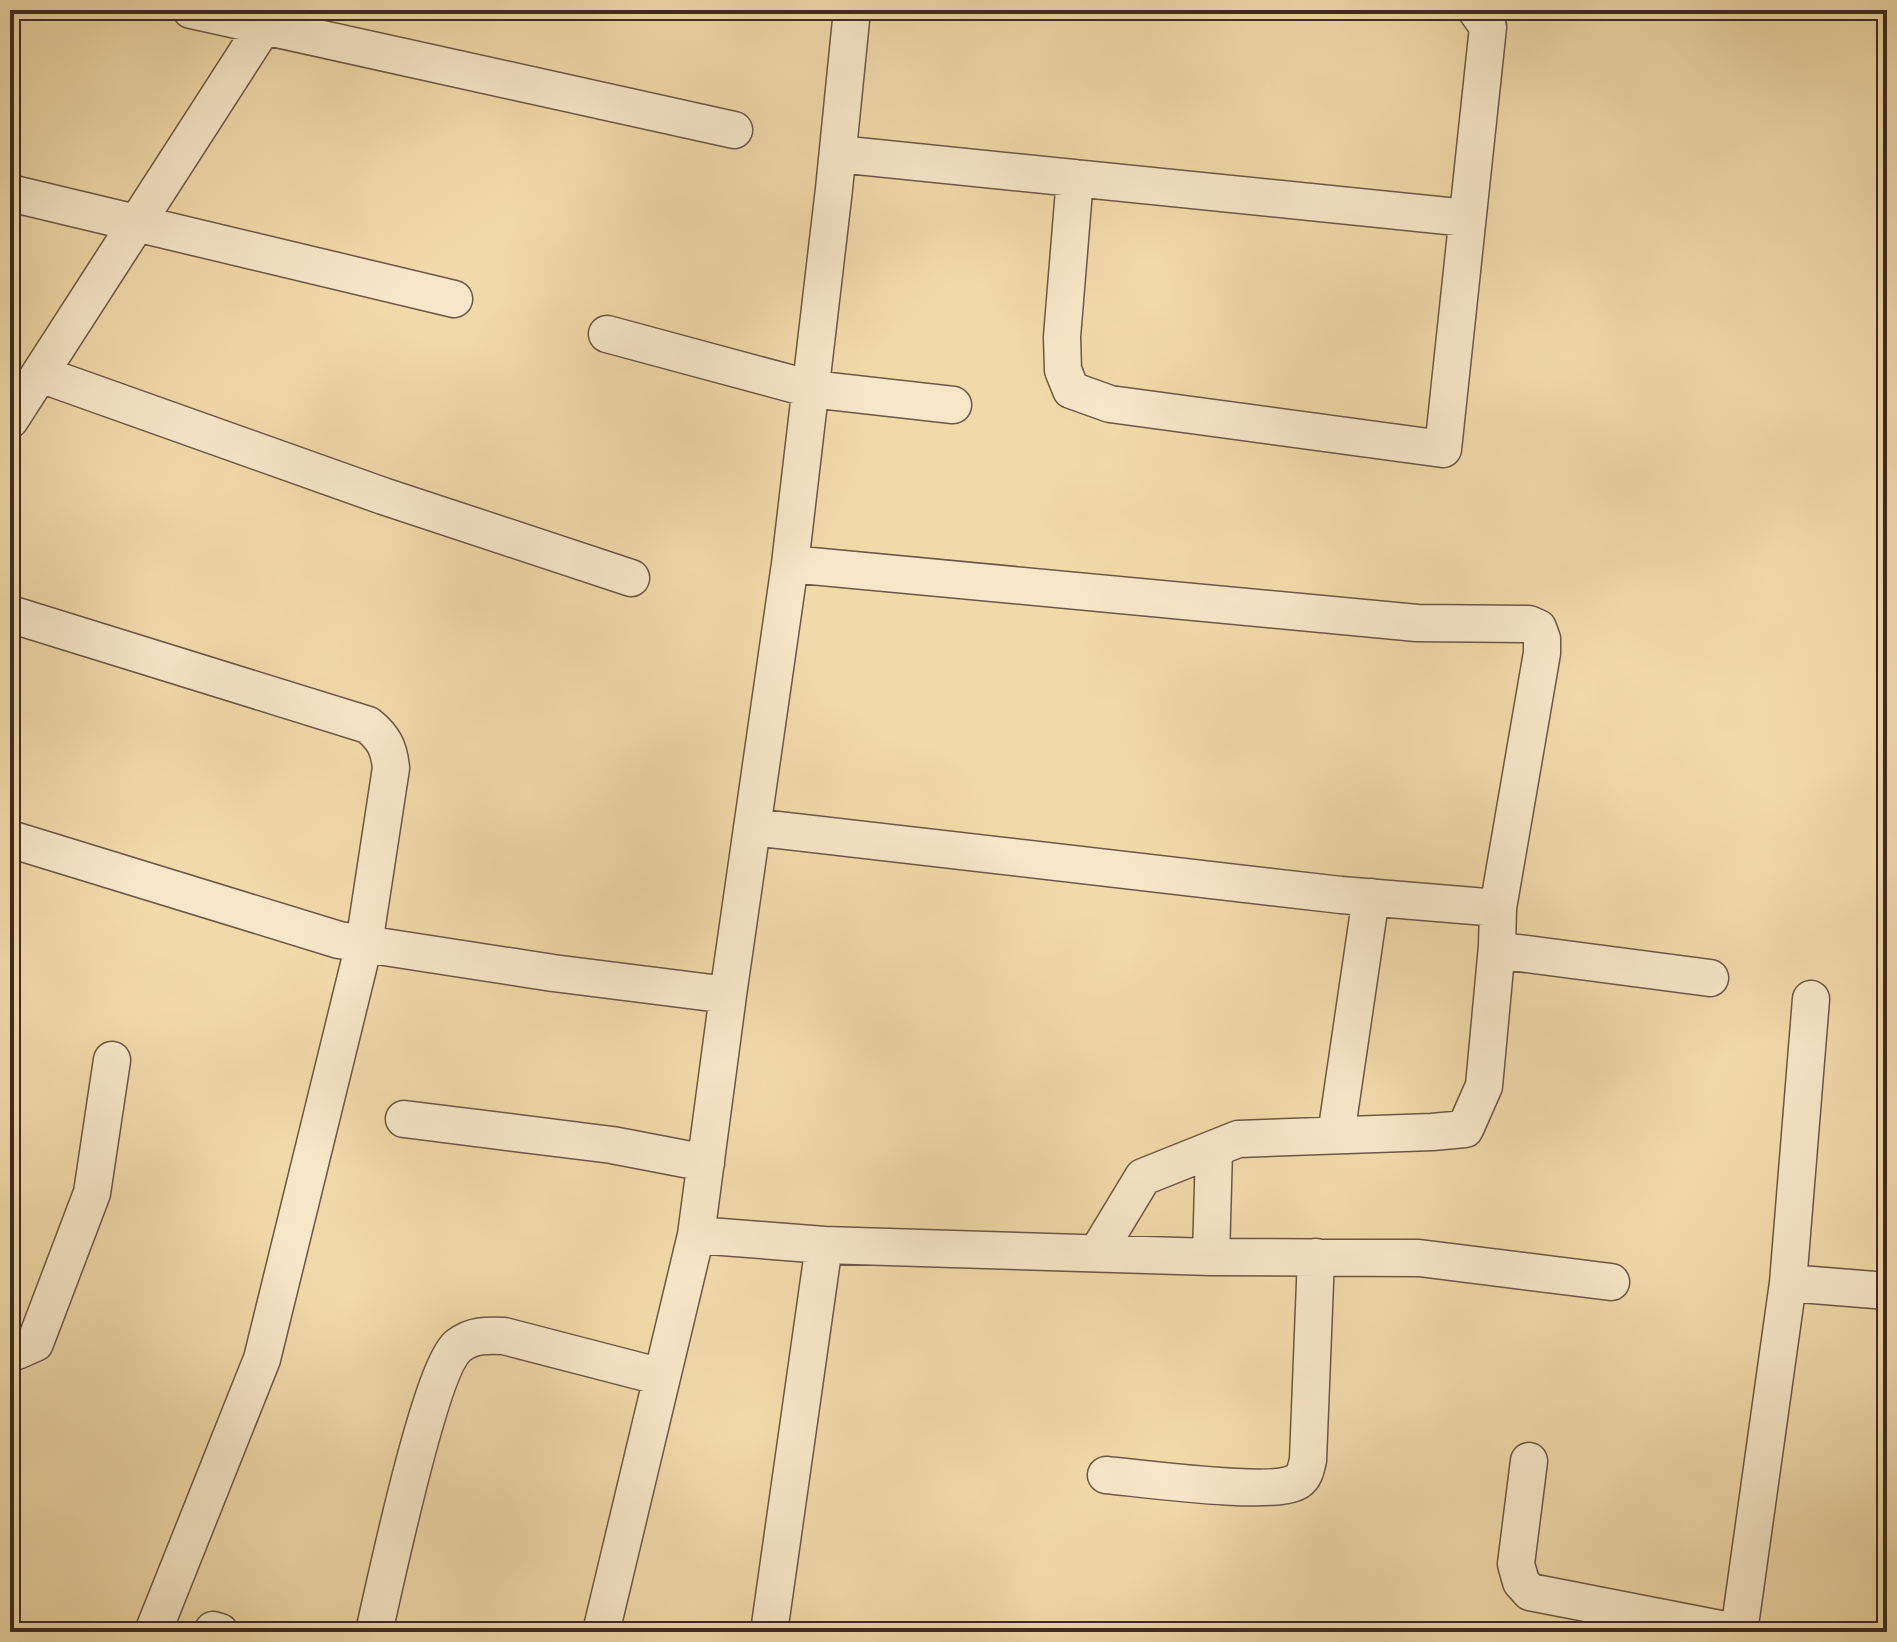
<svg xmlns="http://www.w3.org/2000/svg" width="1897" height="1642" font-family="Vollkorn,serif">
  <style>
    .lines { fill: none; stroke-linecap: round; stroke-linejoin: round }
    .minor-casing { stroke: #6b5745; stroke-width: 39 }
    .minor { stroke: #f6e7c8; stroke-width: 36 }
  </style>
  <rect width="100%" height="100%" fill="#f1daaa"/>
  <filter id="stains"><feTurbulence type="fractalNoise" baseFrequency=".0025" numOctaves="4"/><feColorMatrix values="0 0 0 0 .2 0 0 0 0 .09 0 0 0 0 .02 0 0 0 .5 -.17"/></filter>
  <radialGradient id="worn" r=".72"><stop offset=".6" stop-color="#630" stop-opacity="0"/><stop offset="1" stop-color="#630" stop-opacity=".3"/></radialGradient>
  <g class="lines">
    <defs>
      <path id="minor" d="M191 10 734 130
        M838 154 1467 218
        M1075 178 1062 337 1063 370 1071 390 1110 404 1443 449 1488 27 1476 10
        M10 193 454 299
        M607 334 811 389 953 405
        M40 374 383 496 631 578
        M10 420 274 10
        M790 564 1417 623 1529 624 1538 628 1542 639V653L1498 908 1497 946 1511 952 1710 978
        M10 614 368 725C384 738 389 748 391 768L364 944 262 1359 153 1632
        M752 827 1341 895 1498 908
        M10 839 339 940 553 973 728 995 790 564 834 189 852 10
        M728 995 696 1235 824 1245
        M404 1119 612 1145 706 1163
        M1336 1135 1371 897
        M1097 1253 1143 1177 1238 1139 1432 1132 1465 1129 1484 1086 1497 946
        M1211 1257 1214 1149
        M1788 1283 1887 1291
        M10 1350 17 1351 35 1343 92 1193 112 1060
        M1529 1461 1516 1564 1521 1582 1530 1592 1735 1632
        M1106 1475C1140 1478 1274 1497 1298 1481 1305 1476 1306 1468 1308 1460L1316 1257
        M213 1630 220 1632
        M374 1632C385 1584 430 1370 458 1346 472 1335 487 1335 504 1336L662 1377
        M601 1632 696 1235
        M769 1632 824 1245 1211 1257 1419 1258 1611 1282
        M1739 1632 1788 1283 1811 999"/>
    </defs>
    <use href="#minor" class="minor-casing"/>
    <use href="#minor" class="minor"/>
  </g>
  <rect width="1897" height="1642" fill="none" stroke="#f1daaa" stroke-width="40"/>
  <rect x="12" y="12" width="1873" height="1618" fill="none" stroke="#3e2b23" stroke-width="4"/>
  <rect x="20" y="20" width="1857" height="1602" fill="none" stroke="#3e2b23" stroke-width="2"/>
  <rect width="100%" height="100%" filter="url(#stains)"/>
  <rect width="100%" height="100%" fill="url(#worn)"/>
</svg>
